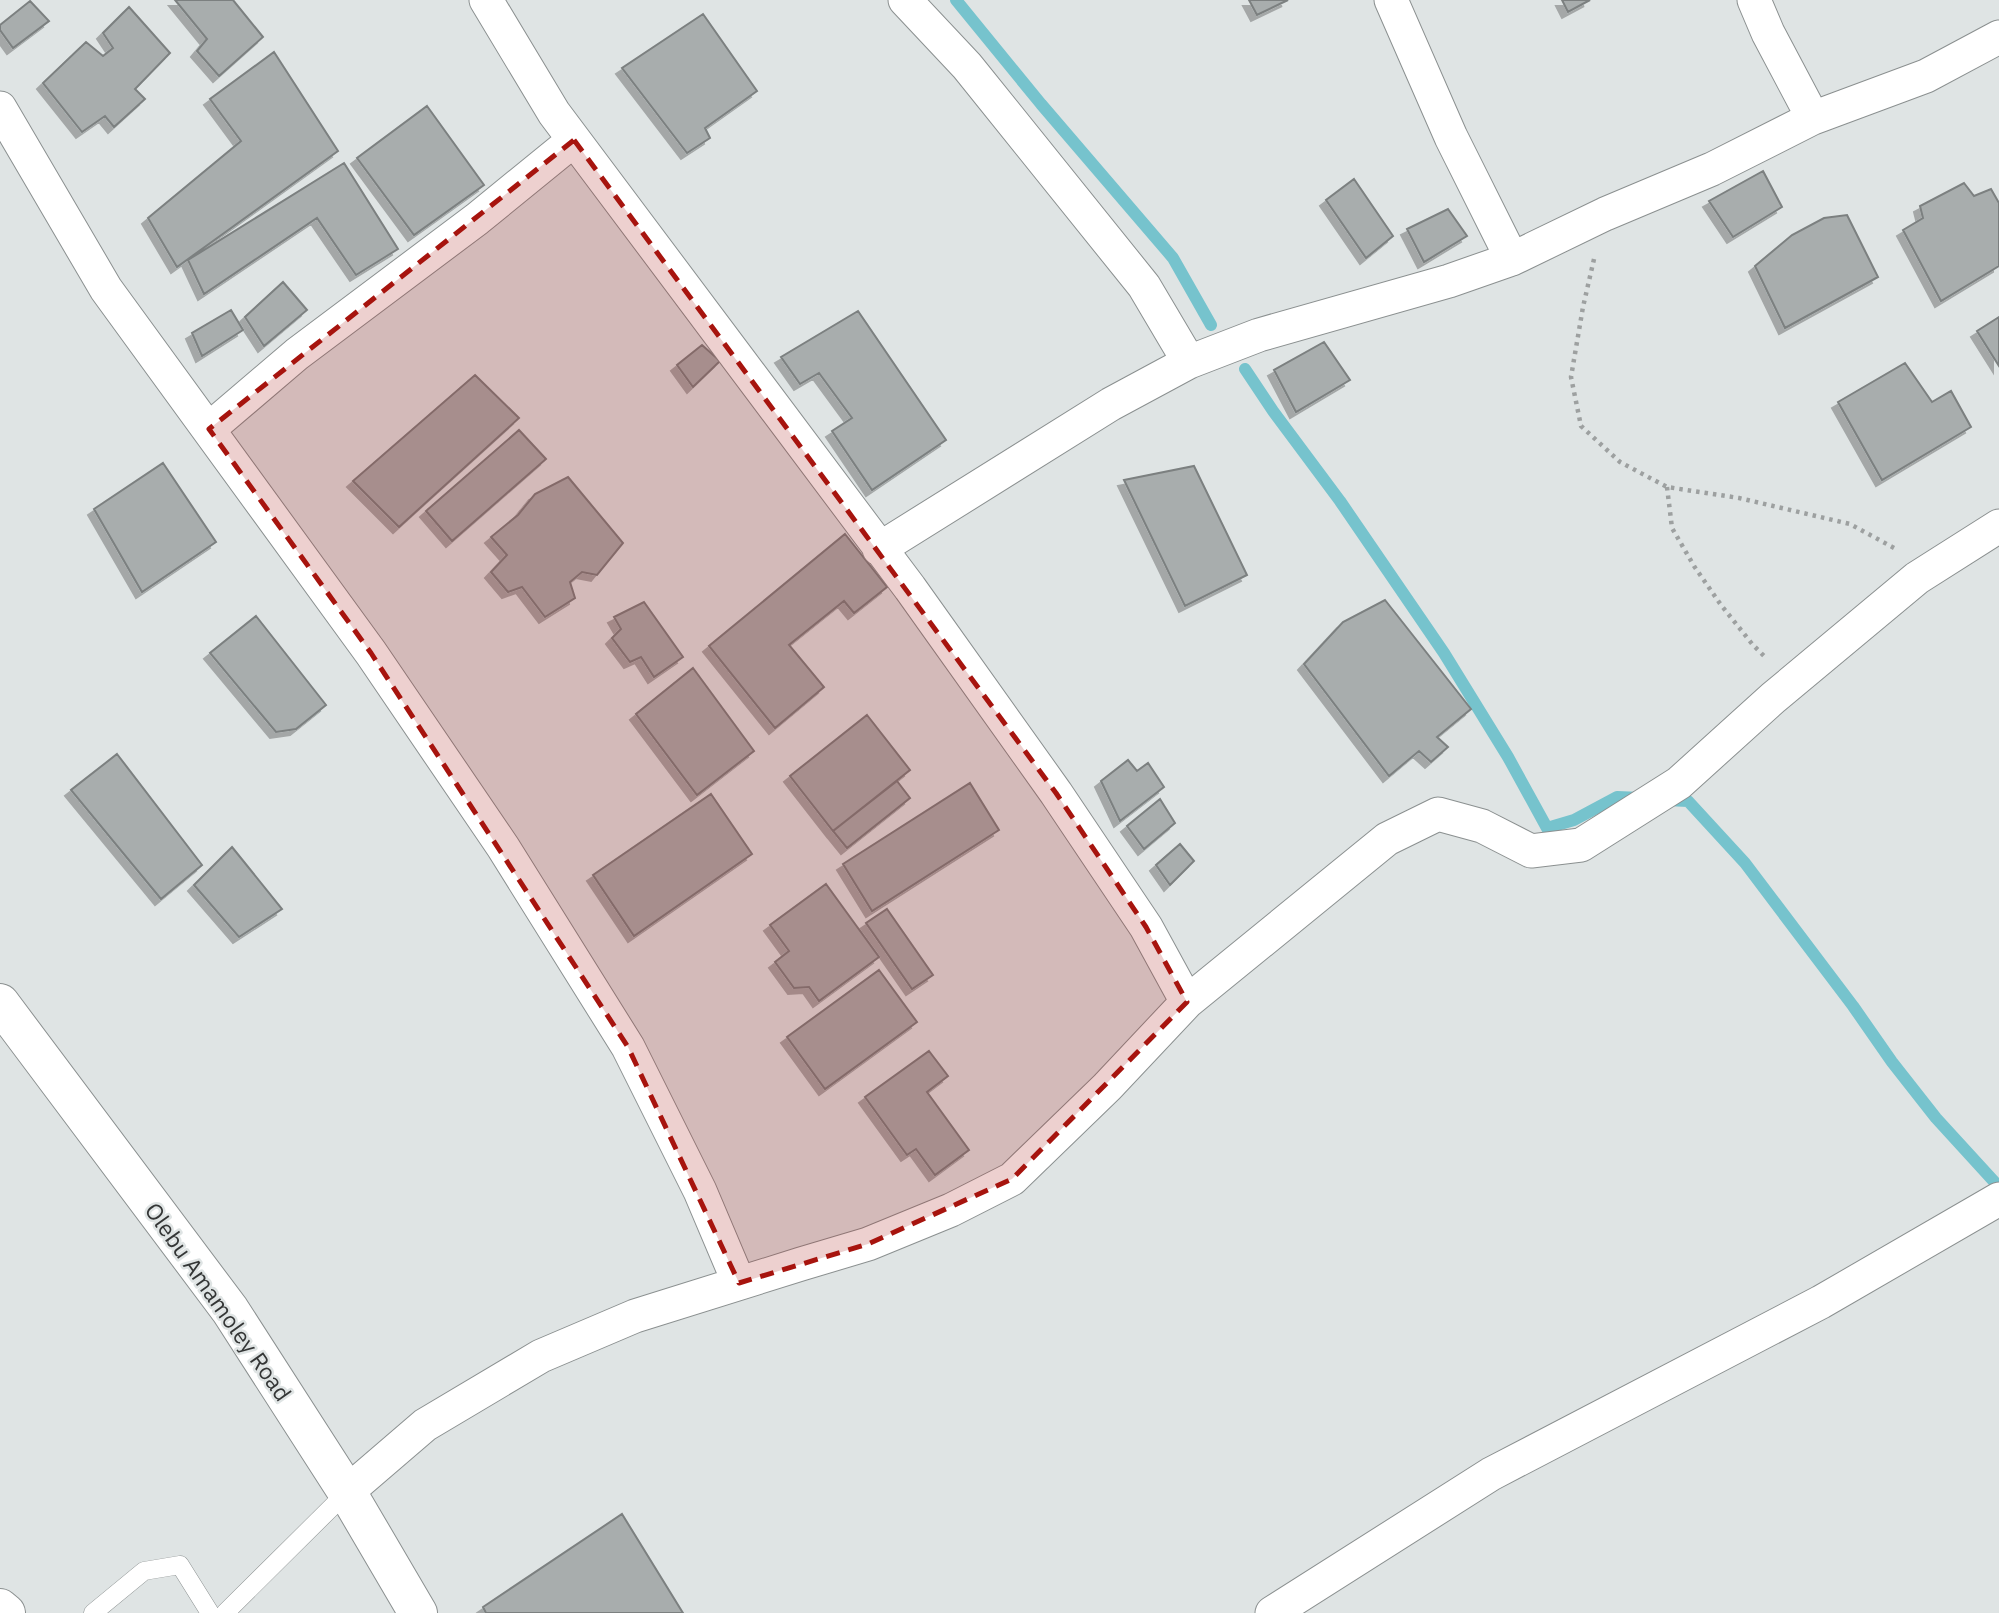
<svg xmlns="http://www.w3.org/2000/svg" width="1999" height="1613" font-family="'IBM Plex Sans',sans-serif">
  <style>
    .lines { fill: none; stroke-linecap: round; stroke-linejoin: round }
    .stream { stroke: #76c3cd; stroke-width: 12 }
    .building { fill: #a8adad; stroke: #7c8080; stroke-width: 2; filter: url(#shadow) }
    .service-casing { stroke: #8b9090; stroke-width: 19 }
    .minor-casing { stroke: #8b9090; stroke-width: 35 }
    .tertiary-casing { stroke: #8b9090; stroke-width: 40 }
    .path { stroke: #9da0a0; stroke-width: 4.5; stroke-dasharray: 3.5 5; stroke-linecap: butt }
    .service { stroke: #fff; stroke-width: 18 }
    .minor { stroke: #fff; stroke-width: 33 }
    .tertiary { stroke: #fff; stroke-width: 38 }
    .marked { fill: #a7140e; fill-opacity: 0.2; stroke: #a7140e; stroke-width: 5; stroke-dasharray: 14 9; stroke-linejoin: round }
    .labels { text-anchor: middle; stroke-width: 5; stroke-linejoin: round; paint-order: stroke }
    .street-label { font-size: 23px; fill: #343636; stroke: #dfe4e4 }
  </style>
  <defs>
    <filter id="shadow"><feDropShadow dx="-6" dy="6" stdDeviation="0" flood-color="#0004"/></filter>
  </defs>
  <rect width="100%" height="100%" fill="#dfe4e4"/>
  <g class="lines">
    <path class="stream" d="M956 0 1041 104 1173 258 1211 325
      M1245 369 1273 411 1340 501 1444 653 1508 757 1547 828 1574 820 1617 797 1641 798
      M1667 800 1688 801 1745 863 1853 1006 1892 1062 1936 1118 1999 1187"/>
  </g>
  <path class="building" d="M175 0H233L263 37 219 76 197 51 207 39Z
    M1249 0H1288L1257 15Z
    M1562 0H1590L1568 12Z
    M30 1 49 21 13 48 0 30V25Z
    M129 7 170 53 135 89 145 99 114 127 105 116 82 132 43 83 86 42 103 56 113 48 103 33Z
    M703 14 757 91 705 128 710 138 687 153 622 68Z
    M274 52 338 151 177 267 148 218 241 141 210 99Z
    M427 106 484 185 414 235 357 158Z
    M344 163 398 249 356 275 317 218 204 294 188 260Z
    M1763 171 1782 207 1733 237 1709 201Z
    M1354 179 1393 236 1366 258 1326 200Z
    M1964 183 1974 196 1991 189 1999 203V266L1941 301 1903 230 1923 218 1920 206Z
    M1448 209 1467 236 1424 262 1407 229Z
    M1847 215 1878 277 1785 328 1755 266 1792 235 1824 218Z
    M283 282 307 310 264 346 245 317Z
    M231 310 243 330 202 356 192 333Z
    M858 311 946 440 872 490 832 431 852 418 819 373 800 384 781 357Z
    M1999 317V366L1977 331Z
    M1324 342 1350 380 1296 412 1274 370Z
    M702 345 720 361 693 387 677 365Z
    M1905 363 1932 402 1951 391 1971 427 1882 480 1838 402Z
    M475 375 519 418 399 527 353 481Z
    M519 430 546 459 452 541 426 511Z
    M163 463 216 542 142 592 94 509Z
    M1194 466 1247 575 1185 606 1124 480Z
    M568 477 623 543 597 575 582 572 570 582 575 598 545 617 522 587 508 592 491 572 507 555 491 537 518 515 535 494Z
    M845 534 887 587 854 613 844 601 789 645 824 687 775 728 709 646Z
    M1385 600 1471 709 1437 737 1448 747 1431 762 1419 751 1389 776 1304 664 1343 622Z
    M644 602 683 657 654 677 641 657 630 662 612 638 621 629 614 617Z
    M256 616 326 705 296 729 276 732 210 653Z
    M693 668 754 751 697 795 636 714Z
    M867 715 910 770 833 831 790 776Z
    M117 754 202 865 161 899 71 790Z
    M1128 760 1137 771 1148 763 1164 787 1120 821 1101 781Z
    M897 781 910 798 847 848 833 831Z
    M970 783 999 830 872 911 843 864Z
    M711 794 752 854 634 936 593 875Z
    M1160 799 1175 823 1144 849 1127 826Z
    M1180 844 1194 861 1170 885 1156 865Z
    M232 847 282 909 239 937 194 885Z
    M826 884 879 957 819 1001 809 987 794 988 775 962 789 951 770 925Z
    M887 909 933 975 912 989 866 923Z
    M879 970 917 1022 825 1089 787 1037Z
    M929 1051 948 1076 927 1092 969 1150 935 1175 916 1149 907 1155 865 1097Z
    M622 1514 683 1613H486L483 1607Z"/>
  <g class="lines">
    <defs>
      <path id="service" d="M93 1613 144 1571 180 1565 210 1613
        M225 1613 347 1492"/>
      <path id="minor" d="M905 0 967 66 1144 286 1189 362
        M1391 0 1451 137 1512 259
        M1754 0 1768 33 1813 118
        M0 108 106 289 371 653 503 847 628 1047 700 1191 739 1283
        M209 429 297 354 477 219 574 140
        M879 549 1111 404 1189 362 1259 335 1449 281 1512 259 1605 214 1712 169 1813 118 1926 76 1999 37
        M1187 1002 1387 839 1438 814 1482 826 1531 851 1581 845 1679 783 1773 698 1917 578 1999 526
        M347 1492 425 1425 541 1356 635 1316 801 1264 868 1244 951 1210 1012 1179 1107 1087 1187 1002 1146 927 1056 793 910 588 554 113 486 0
        M1272 1613 1491 1474 1821 1302 1999 1199"/>
      <path id="tertiary" d="M0 1003 230 1310 347 1492 418 1613
        M0 1608 6 1613"/>
    </defs>
    <use href="#service" class="service-casing"/>
    <use href="#minor" class="minor-casing"/>
    <use href="#tertiary" class="tertiary-casing"/>
    <path class="path" d="M1594 259 1583 307 1571 377 1581 426 1620 462 1667 487 1739 498 1850 524 1896 549
      M1667 487 1672 528 1694 566 1721 605 1753 645 1766 658"/>
    <use href="#service" class="service"/>
    <use href="#minor" class="minor"/>
    <use href="#tertiary" class="tertiary"/>
  </g>
  <path class="marked" d="M574 140 1056 793 1146 927 1187 1002 1012 1179 868 1244 739 1283 628 1047 371 653 209 429Z"/>
  <g class="labels">
    <g class="street-label">
      <text transform="translate(218 1302) rotate(55)" y="8">Olebu Amamoley Road</text>
    </g>
  </g>
</svg>
